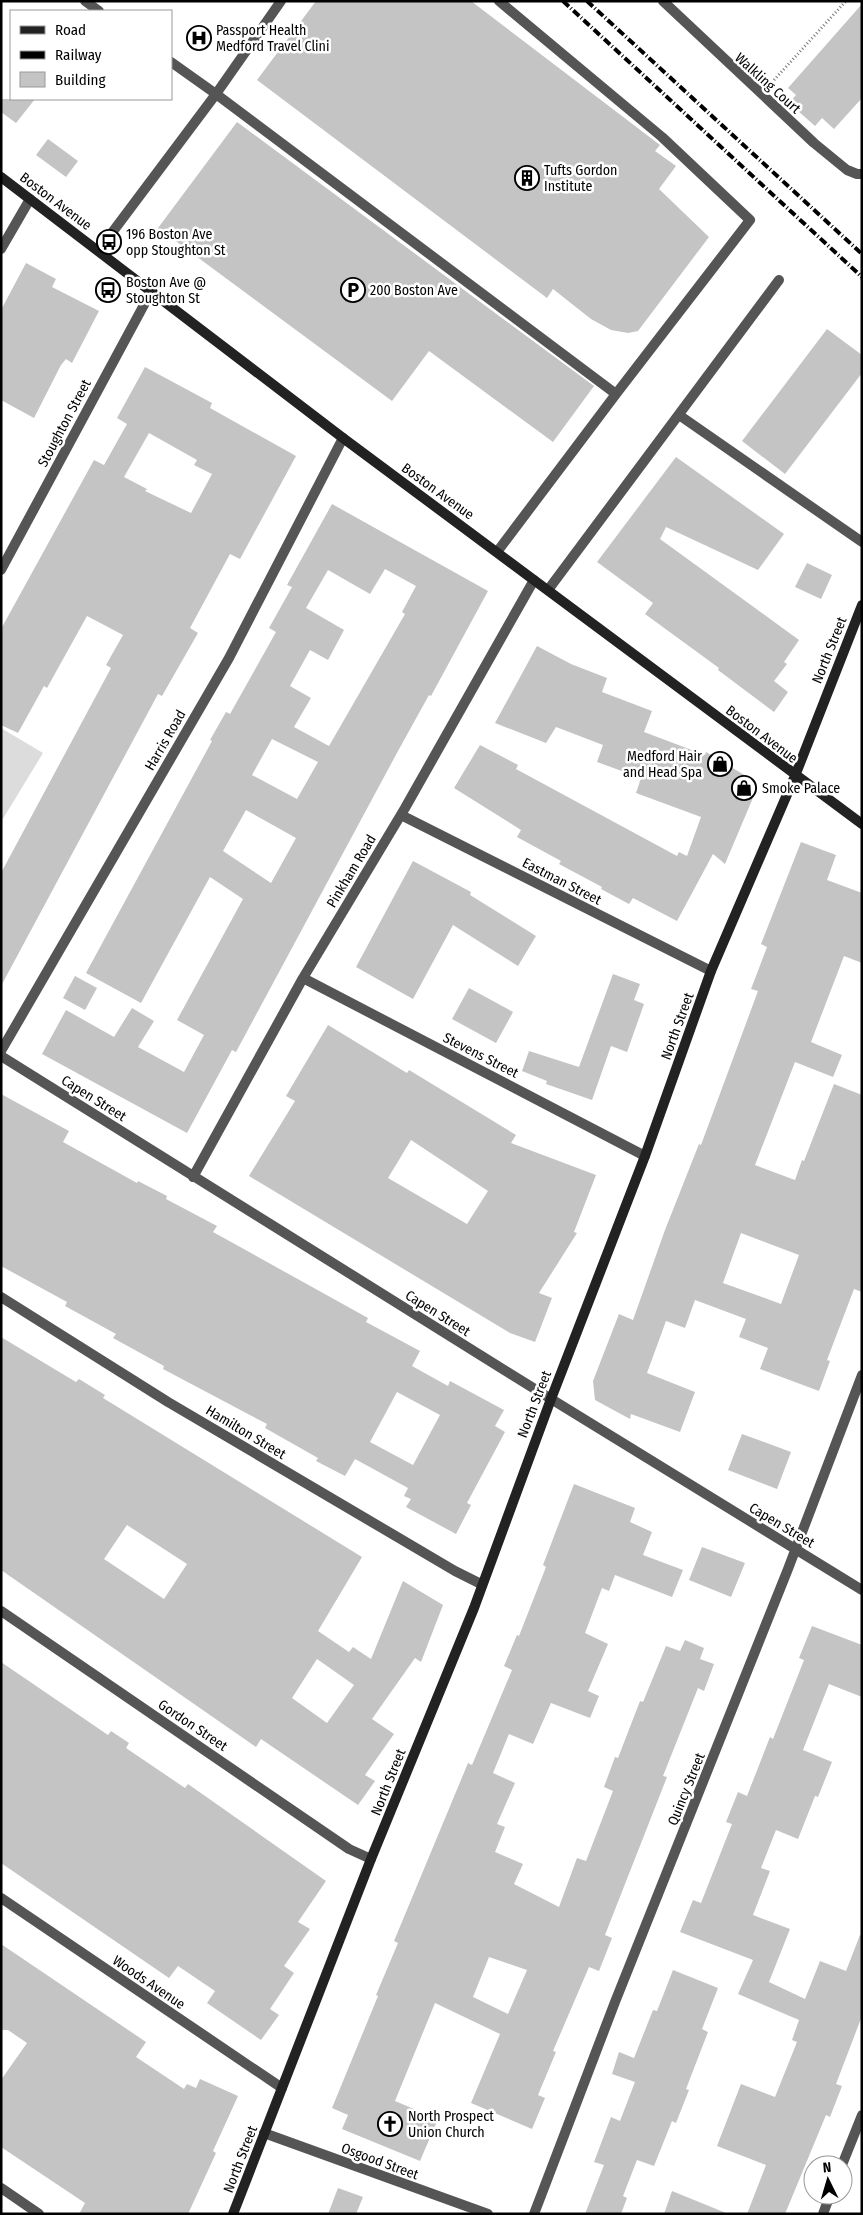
<svg xmlns="http://www.w3.org/2000/svg" width="863" height="2215" font-family="'Fira Sans Condensed',sans-serif">
  <style>
    .green { fill: #dcdcdc }
    .building { fill: #c4c4c4; fill-rule: evenodd }
    .lines { fill: none; stroke-linecap: round; stroke-linejoin: round }
    .path { stroke: #777; stroke-width: 3; stroke-dasharray: 1 2.5; stroke-linecap: butt }
    .lane { stroke: #555; stroke-width: 10 }
    .street { stroke: #555; stroke-width: 10 }
    .secondary { stroke: #222; stroke-width: 10 }
    .rail { stroke: #000; stroke-width: 4; stroke-dasharray: 8 2.5 1 2.5; stroke-linecap: butt }
    .labels { text-anchor: middle; stroke-width: 5; stroke-linejoin: round; paint-order: stroke }
    .poi-label { font-size: 14px; fill: #000; stroke: #fff; text-anchor: start }
    .street-label { font-size: 14px; fill: #000; stroke: #fff }
  </style>
  <rect width="100%" height="100%" fill="#fff"/>
  <path class="green" d="M1 728 43 753 1 822Z"/>
  <path class="building" d="M316 1H471L660 145 655 151 676 166 659 189 709 237 638 331 628 333 611 330 591 319 553 289 547 298 257 80Z
    M862 4V98L834 129 822 118 815 126 789 103 796 95 788 88Z
    M1 99H35L16 123 1 112Z
    M237 122 594 386 553 442 429 351 392 401 158 228Z
    M48 139 78 161 66 177 36 155Z
    M26 263 56 279 52 287 99 311 72 363 66 359 61 365 34 418 1 400V310Z
    M827 329 862 355V373L785 474 742 441Z
    M145 367 212 403 210 408 296 456 240 559 230 554 190 628 198 633 162 696 158 694 1 986V873L111 668 106 665 123 635 87 616 47 688 44 686 18 733 1 725V629L94 460 104 465 127 424 117 418ZM149 433 197 460 194 465 212 474 191 513 145 491 147 489 124 477Z
    M676 457 784 534 758 570 666 527 660 539 799 640 784 662 787 664 774 681 788 692 774 712 718 670 719 668 645 614 653 603 597 562Z
    M332 504 488 591 431 696 429 695 398 751 236 1052 232 1050 187 1133 42 1054 66 1010 114 1037 132 1008 154 1021 138 1047 184 1072 204 1035 177 1020 243 899 210 877 141 1003 86 973 212 741 210 740 226 712 230 714 276 632 269 628 292 587 287 585ZM385 569 416 586 402 612 405 614 329 746 294 727 311 698 290 686 310 650 328 660 344 630 306 608 328 570 370 594ZM272 739 318 762 297 799 252 775ZM246 810 296 838 271 883 223 851Z
    M807 563 832 575 821 599 795 587Z
    M537 646 571 664 607 678 602 692 652 711 644 732 705 755 706 752 751 779 754 783 755 793 725 864 713 854 677 921 633 898 629 904 601 889 602 887 559 864 561 861 517 837 521 830 454 788 480 745 518 765 516 769 677 856 679 852 687 856 701 817 636 793 641 778 597 762 603 745 556 727 546 743 495 723Z
    M801 842 836 855 827 880 862 893V963L844 956 811 1042 842 1055 833 1077 795 1062 755 1165 795 1180 802 1160 804 1161 834 1084 862 1095V1292L854 1289 827 1360 830 1361 819 1391 760 1369 768 1348 739 1337 746 1319 695 1300 685 1328 666 1321 647 1373 695 1392 680 1432 631 1414 630 1419 595 1400 593 1381 619 1314 633 1320 665 1230 699 1144 701 1145 758 991 751 989 767 947 761 944ZM741 1233 799 1255 781 1304 723 1283Z
    M413 861 471 892 470 895 536 936 518 966 453 925 413 999 356 967Z
    M613 974 640 984 634 1000 644 1004 627 1052 611 1046 592 1100 546 1084 547 1081 522 1071 529 1051 579 1067Z
    M75 976 97 988 85 1010 63 998Z
    M469 988 513 1012 496 1043 452 1019Z
    M328 1025 407 1073 409 1070 516 1135 511 1143 596 1175 574 1232 577 1233 539 1293 552 1298 535 1342 510 1333 249 1176 295 1101 286 1096ZM411 1140 488 1191 467 1224 388 1178Z
    M1 1094 69 1131 63 1142 137 1183 138 1181 167 1196 166 1199 217 1226 213 1232 368 1318 366 1322 420 1351 412 1366 448 1386 450 1381 504 1410 495 1426 505 1432 467 1503 471 1505 456 1534 406 1507 411 1499 404 1496 408 1488 355 1459 345 1476 316 1461 318 1458 265 1428 267 1424 163 1369 164 1366 113 1338 116 1334 65 1306 67 1302 1 1266ZM397 1392 440 1415 413 1465 370 1442Z
    M1 1337 76 1382 79 1379 105 1395 103 1398 362 1557 318 1631 349 1652 353 1647 371 1659 403 1581 443 1605 421 1662 415 1658 372 1719 394 1734 365 1775 375 1781 358 1805 261 1739 256 1747 1 1570ZM127 1525 187 1564 164 1599 104 1559ZM317 1659 354 1685 327 1723 292 1698Z
    M742 1434 791 1452 777 1489 728 1470Z
    M574 1484 635 1508 630 1522 652 1532 643 1555 683 1570 672 1597 615 1575 609 1591 602 1588 585 1633 608 1644 588 1691 599 1696 590 1718 551 1703 533 1744 509 1734 493 1773 515 1783 497 1824 505 1827 495 1852 523 1864 514 1884 559 1907 577 1858 586 1861 613 1791 604 1787 615 1757 618 1758 640 1701 643 1702 666 1646 680 1651 685 1640 704 1648 700 1659 714 1664 704 1691 698 1688 663 1776 667 1777 605 1935 612 1938 599 1971 589 1967 553 2051 556 2052 538 2095 545 2098 532 2129 471 2103 500 2034 435 2003 395 2101 438 2119 420 2161 342 2129 348 2115 332 2108 378 1996 376 1995 398 1943 394 1941 468 1763 472 1765 512 1670 504 1666 517 1635 519 1636 546 1567 543 1565ZM489 1957 527 1970 508 2014 473 1997Z
    M702 1547 745 1563 731 1597 689 1580Z
    M812 1626 862 1645V1697L829 1684 803 1750 832 1762 818 1797 815 1796 798 1839 776 1830 761 1868 770 1871 753 1915 790 1929 769 1982 805 1999 820 1961 846 1971 860 1935H862V2016L836 2084 842 2086 830 2117 826 2115 785 2214H747L766 2165 717 2146 741 2084 775 2097 797 2042 792 2040 799 2020 738 1994 753 1960 680 1932 693 1900 701 1903 732 1824 726 1822 738 1792 747 1796 770 1737 773 1739 804 1660 799 1658Z
    M1 1662 108 1735 111 1731 129 1743 126 1748 185 1788 188 1784 326 1881 298 1922 310 1929 284 1966 294 1973 270 2009 279 2015 261 2040 207 2003 215 1991 178 1966 169 1978 1 1863Z
    M1 1944 146 2042 136 2057 184 2089 187 2084 196 2088 200 2079 238 2096 213 2151 216 2153 188 2214H79L85 2203 1 2147V2080L27 2043 8 2030H1Z
    M673 1970 718 1988 702 2029 708 2032 686 2089 689 2090 676 2123 672 2121 654 2166 637 2160 623 2196 627 2198 621 2214H585L604 2165 594 2162 611 2117 620 2121 635 2082 612 2074 619 2052 634 2058 653 2010 657 2011Z
    M338 2188 363 2197 356 2214H328Z
    M672 2191 726 2213 725 2214H664Z"/>
  <g class="lines">
    <path class="path" d="M774 80 846 1"/>
    <path class="lane" d="M85 1 99 11
      M499 1 662 137 750 220 616 394
      M171 62 216 94 281 1
      M99 250 216 94 616 394 497 552
      M679 415 862 542
      M548 590 779 280"/>
    <path class="street" d="M663 1 814 143 847 170 857 174H862
      M1 249 30 199
      M1 570 152 290
      M401 815 711 971
      M303 978 645 1156
      M1 1051 229 658 343 438
      M1 1056 530 1386 862 1590
      M193 1177 303 978 405 808 534 580
      M1 1297 168 1402 455 1571 481 1584
      M1 1611 349 1849 371 1859
      M1 1898 282 2088
      M264 2133 488 2214
      M842 2165 862 2115
      M1 2188 39 2214
      M534 2214 615 2002 788 1569 862 1375
      M823 2214 830 2195"/>
    <path class="secondary" d="M1 177 343 438 862 824
      M233 2214 371 1859 474 1608 551 1399 645 1156 711 971 795 776 862 605"/>
    <path class="rail" d="M563 1 862 277
      M587 1 862 254"/>
  </g>
  <defs>
    <symbol id="hospital-ring" viewBox="-11 -11 22 22"><circle r="9.5" fill="#fff" stroke="#000" stroke-width="1.5"/><path d="M-5-5h3v3.5h4V-5h3V5h-3V1.5h-4V5h-3Z" fill="#000"/></symbol>
    <symbol id="building-ring" viewBox="-11 -11 22 22"><circle r="9.5" fill="#fff" stroke="#000" stroke-width="1.5"/><path d="M-4-6H4V6H1V3H-1V6H-4ZM-2.5-4.3h1.7v1.8h-1.7ZM.8-4.3h1.7v1.8H.8ZM-2.5-1h1.7V.8h-1.7ZM.8-1h1.7V.8H.8Z" fill="#000"/></symbol>
    <symbol id="bus-ring" viewBox="-11 -11 22 22"><circle r="9.5" fill="#fff" stroke="#000" stroke-width="1.5"/><path d="M-5-6H5V4H4V6H2V4H-2V6H-4V4H-5ZM-3.5-4V0h7V-4ZM-3.5 1.2v1.5H-2V1.2ZM2 1.2v1.5H3.5V1.2Z" fill="#000"/></symbol>
    <symbol id="parking-ring" viewBox="-11 -11 22 22"><circle r="9.5" fill="#fff" stroke="#000" stroke-width="1.5"/><path d="M-3.5-5.5H1a3.5 3.5 0 0 1 0 7H-1V5.5H-3.5ZM-1-3.4V-.6H.8a1.4 1.4 0 0 0 0-2.8Z" fill="#000"/></symbol>
    <symbol id="shop-ring" viewBox="-11 -11 22 22"><circle r="9.5" fill="#fff" stroke="#000" stroke-width="1.5"/><path d="M-5-2.5h2.3a2.7 3.5 0 0 1 5.4 0H5L5.5 6h-11ZM-1.5-2.5h3a1.5 2.3 0 0 0-3 0Z" fill="#000"/></symbol>
    <symbol id="church-ring" viewBox="-11 -11 22 22"><circle r="9.5" fill="#fff" stroke="#000" stroke-width="1.5"/><path d="M-1.2-6h2.4v3.5h3.3v2.4h-3.3V6h-2.4V-.1h-3.3v-2.4h3.3Z" fill="#000"/></symbol>
  </defs>
  <g fill-rule="evenodd">
    <use href="#hospital-ring" x="185" y="24" width="28" height="28"/>
    <use href="#building-ring" x="513" y="164" width="28" height="28"/>
    <use href="#bus-ring" x="95" y="228" width="28" height="28"/>
    <use href="#bus-ring" x="94" y="276" width="28" height="28"/>
    <use href="#parking-ring" x="339" y="276" width="28" height="28"/>
    <use href="#shop-ring" x="706" y="750" width="28" height="28"/>
    <use href="#shop-ring" x="730" y="774" width="28" height="28"/>
    <use href="#church-ring" x="376" y="2110" width="28" height="28"/>
  </g>
  <g class="labels">
    <g class="poi-label">
      <text x="216" y="35">Passport Health<tspan x="216" dy="16">Medford Travel Clini</tspan></text>
      <text x="544" y="175">Tufts Gordon<tspan x="544" dy="16">Institute</tspan></text>
      <text x="126" y="239">196 Boston Ave<tspan x="126" dy="16">opp Stoughton St</tspan></text>
      <text x="126" y="287">Boston Ave @<tspan x="126" dy="16">Stoughton St</tspan></text>
      <text x="370" y="295">200 Boston Ave</text>
      <text x="702" y="761" text-anchor="end">Medford Hair<tspan x="702" dy="16">and Head Spa</tspan></text>
      <text x="762" y="793">Smoke Palace</text>
      <text x="408" y="2121">North Prospect<tspan x="408" dy="16">Union Church</tspan></text>
    </g>
    <g class="street-label">
      <text transform="translate(768 83) rotate(42)" y="5">Walkling Court</text>
      <text transform="translate(56 201) rotate(37)" y="5">Boston Avenue</text>
      <text transform="translate(64 423) rotate(-62)" y="5">Stoughton Street</text>
      <text transform="translate(438 491) rotate(36)" y="5">Boston Avenue</text>
      <text transform="translate(829 650) rotate(-68)" y="5">North Street</text>
      <text transform="translate(762 734) rotate(37)" y="5">Boston Avenue</text>
      <text transform="translate(165 740) rotate(-60)" y="5">Harris Road</text>
      <text transform="translate(351 871) rotate(-59)" y="5">Pinkham Road</text>
      <text transform="translate(562 881) rotate(27)" y="5">Eastman Street</text>
      <text transform="translate(677 1026) rotate(-70)" y="5">North Street</text>
      <text transform="translate(481 1055) rotate(27)" y="5">Stevens Street</text>
      <text transform="translate(94 1098) rotate(32)" y="5">Capen Street</text>
      <text transform="translate(438 1313) rotate(32)" y="5">Capen Street</text>
      <text transform="translate(534 1404) rotate(-69)" y="5">North Street</text>
      <text transform="translate(246 1432) rotate(31)" y="5">Hamilton Street</text>
      <text transform="translate(782 1525) rotate(31)" y="5">Capen Street</text>
      <text transform="translate(193 1725) rotate(34)" y="5">Gordon Street</text>
      <text transform="translate(388 1782) rotate(-68)" y="5">North Street</text>
      <text transform="translate(686 1789) rotate(-68)" y="5">Quincy Street</text>
      <text transform="translate(149 1982) rotate(34)" y="5">Woods Avenue</text>
      <text transform="translate(240 2159) rotate(-69)" y="5">North Street</text>
      <text transform="translate(380 2161) rotate(20)" y="5">Osgood Street</text>
    </g>
  </g>
  <rect width="863" height="2215" fill="none" stroke="#000000" stroke-width="5"/>
  <rect x="10" y="10" width="162" height="90" fill="#ffffff" stroke="#999999"/>
  <rect x="20" y="26" width="25" height="8" fill="#222222" stroke="#999999"/>
  <text x="55" y="35" font-size="15" fill="#000000">Road</text>
  <rect x="20" y="51" width="25" height="8" fill="#000000" stroke="#999999"/>
  <text x="55" y="60" font-size="15" fill="#000000">Railway</text>
  <rect x="20" y="72" width="25" height="15" fill="#c4c4c4" stroke="#999999"/>
  <text x="55" y="85" font-size="15" fill="#000000">Building</text>
  <g transform="translate(828 2180) rotate(355)"><circle r="24" fill="#ffffff" stroke="#999999"/>
  <path d="M0-4L9 19L0 12L-9 19Z" fill="#000000"/>
  <text y="-8" font-size="14" font-weight="bold" text-anchor="middle" fill="#000000">N</text>
  </g>
</svg>
